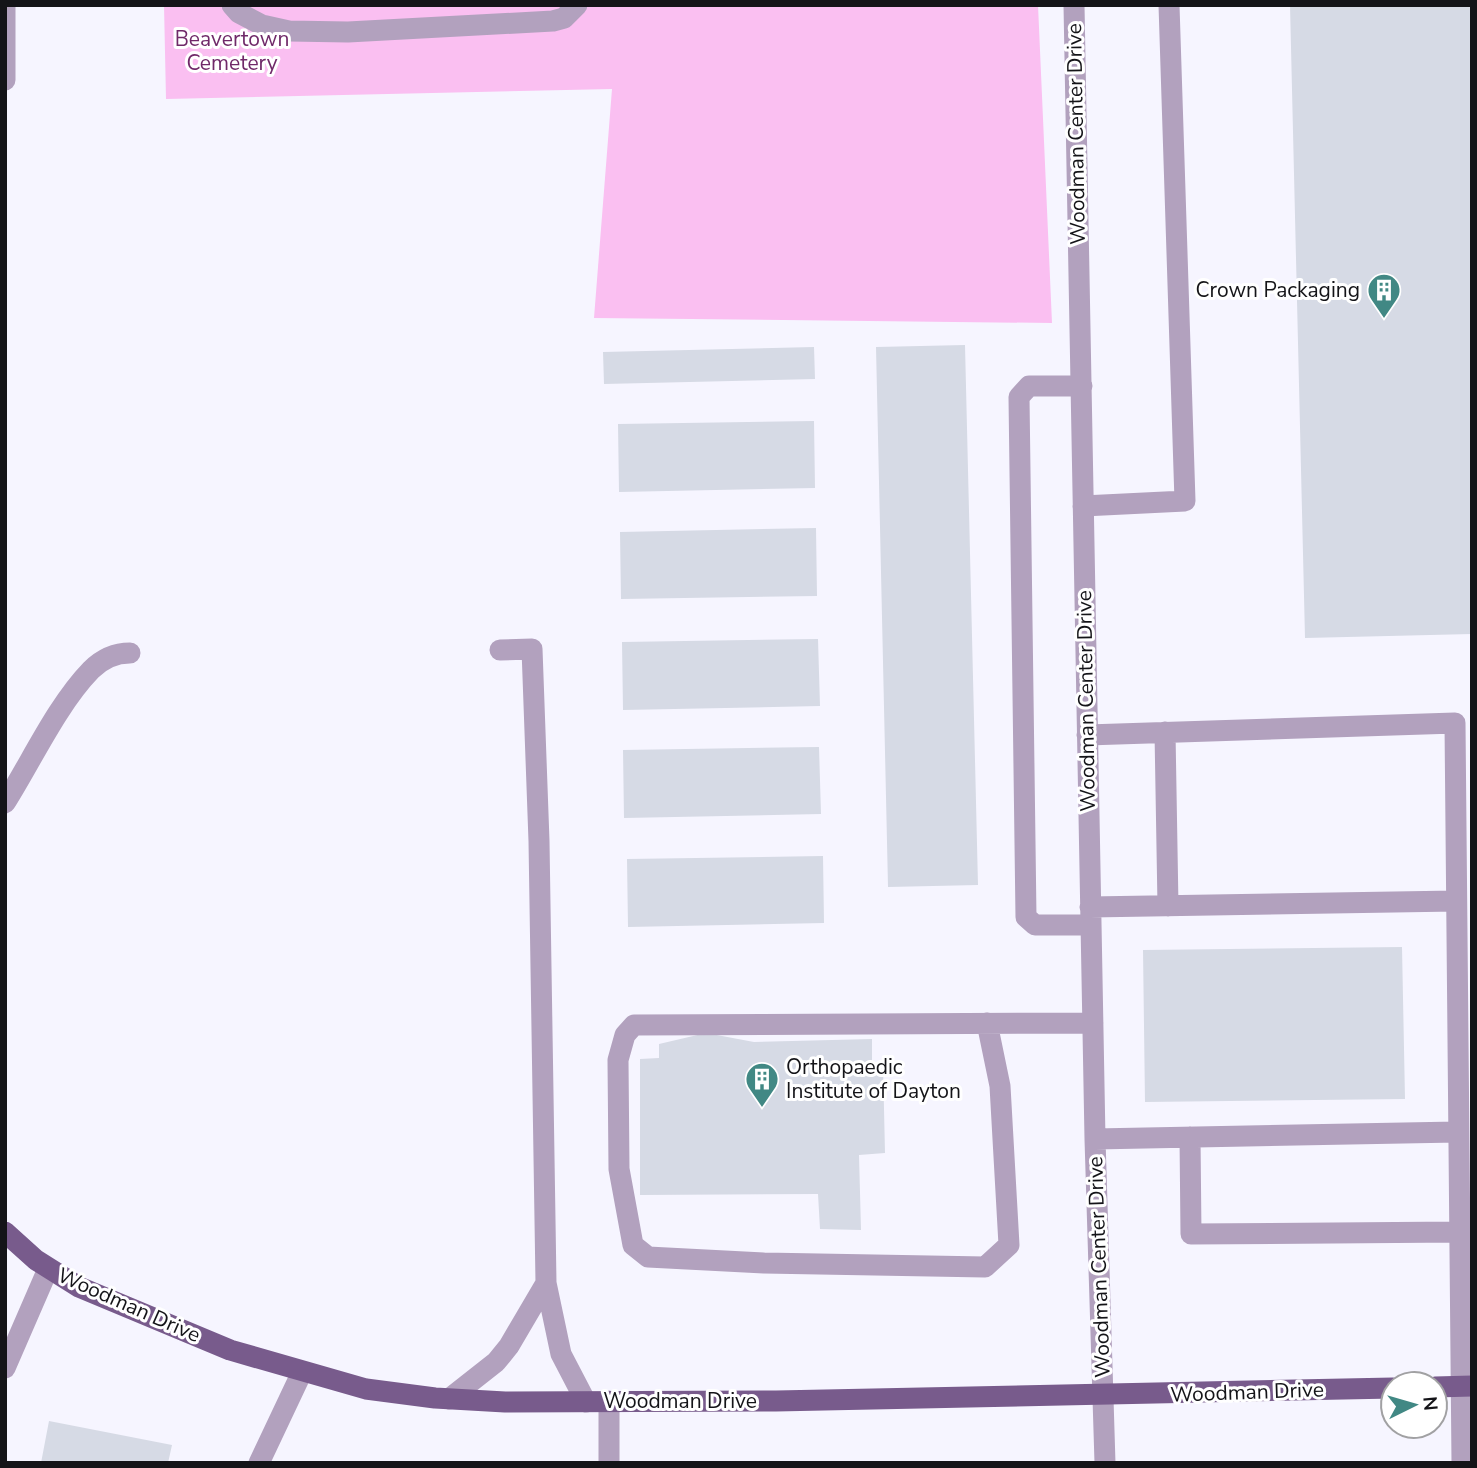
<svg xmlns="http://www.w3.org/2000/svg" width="1477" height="1468" font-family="'Nunito Sans',sans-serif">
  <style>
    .green { fill: #fabff1 }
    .building { fill: #d6dae5 }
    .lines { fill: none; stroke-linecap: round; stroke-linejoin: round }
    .minor { stroke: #b2a1be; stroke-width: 21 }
    .major { stroke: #785b8c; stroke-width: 21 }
    .labels { text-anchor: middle; stroke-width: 6; stroke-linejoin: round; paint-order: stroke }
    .park-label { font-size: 21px; fill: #702969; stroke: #fff }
    .street-label { font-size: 21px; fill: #141418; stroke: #fff }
    .poi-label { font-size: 21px; fill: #141418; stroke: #fff; text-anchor: end }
  </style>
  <rect width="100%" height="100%" fill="#f6f5ff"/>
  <path class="green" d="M164 5H1038L1052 323 594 318 612 89 166 99Z"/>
  <path class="building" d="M1290 5H1472V634L1305 638Z
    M965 345 978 885 888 887 876 347Z
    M814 347 815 379 604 384 603 352Z
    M814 421 815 488 619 492 618 424Z
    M816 528 817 596 621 599 620 532Z
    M818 639 820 706 623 710 622 642Z
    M819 747 821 814 624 818 623 750Z
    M823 856 824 923 628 927 627 859Z
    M1402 947 1405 1099 1145 1102 1143 950Z
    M706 1033 754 1042 872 1039V1065H883L885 1153 859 1155 861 1230 820 1229 818 1194 640 1195V1059L659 1058V1044Z
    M49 1421 172 1445 168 1463H41Z"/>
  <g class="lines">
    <path class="minor" d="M232 5 239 13 262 25 289 31 348 32 553 21 564 18 577 5
      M1074 5 1095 1139 1105 1463
      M5 80V5
      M1082 386H1029L1019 397 1026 917 1035 925H1091
      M1083 506 1185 501 1169 5
      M500 650 532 649 539 841 546 1283 561 1354 586 1402
      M1165 732 1168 906
      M1087 735 1455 723 1462 1463
      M5 803C31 762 57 705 91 670 102 659 115 653 130 653
      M1090 907 1456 901
      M987 1023 1000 1086 1009 1245 985 1267 764 1263 648 1257 633 1245 619 1169 618 1060 625 1035 634 1025 1093 1023
      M1190 1137 1191 1234 1458 1232
      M1095 1139 1457 1132
      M5 1368 48 1269
      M449 1399 496 1362 509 1346 546 1283
      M609 1401V1463
      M259 1463 302 1372"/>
    <path class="major" d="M5 1232 36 1260 79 1287 230 1350 366 1389 435 1398 505 1402 776 1401 1393 1388
      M1435 1387 1472 1386"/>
  </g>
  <defs>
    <symbol id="building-pin" viewBox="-11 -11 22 30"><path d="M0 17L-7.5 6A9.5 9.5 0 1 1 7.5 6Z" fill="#418884" stroke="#fff"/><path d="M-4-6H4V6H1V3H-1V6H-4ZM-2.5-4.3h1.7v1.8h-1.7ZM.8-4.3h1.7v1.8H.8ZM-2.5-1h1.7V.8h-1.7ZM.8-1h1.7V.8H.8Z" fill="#fff"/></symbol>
  </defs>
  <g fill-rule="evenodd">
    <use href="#building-pin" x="1365" y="271" width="38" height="52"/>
    <use href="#building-pin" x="743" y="1060" width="38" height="52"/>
  </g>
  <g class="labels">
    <g class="park-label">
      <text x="232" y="46">Beavertown<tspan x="232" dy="24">Cemetery</tspan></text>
    </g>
    <g class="street-label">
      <text transform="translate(1076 134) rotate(-91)" y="7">Woodman Center Drive</text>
      <text transform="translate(1086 701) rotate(-91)" y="7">Woodman Center Drive</text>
      <text transform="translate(1099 1267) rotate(-92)" y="7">Woodman Center Drive</text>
      <text transform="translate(129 1305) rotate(24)" y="7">Woodman Drive</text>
      <text transform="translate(1247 1392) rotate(-2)" y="7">Woodman Drive</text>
      <text x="680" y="1408">Woodman Drive</text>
    </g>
    <g class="poi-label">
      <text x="1360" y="297">Crown Packaging</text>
      <text x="786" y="1074" text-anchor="start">Orthopaedic<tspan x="786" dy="24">Institute of Dayton</tspan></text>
    </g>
  </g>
  <rect width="1477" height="1468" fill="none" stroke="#141418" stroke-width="14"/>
  <g transform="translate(1414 1405) rotate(85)"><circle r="33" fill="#ffffff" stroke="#a1a1a3" stroke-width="2"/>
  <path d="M0-5L12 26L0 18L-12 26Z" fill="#418884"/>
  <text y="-10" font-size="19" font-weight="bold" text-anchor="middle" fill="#141418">N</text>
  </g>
</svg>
